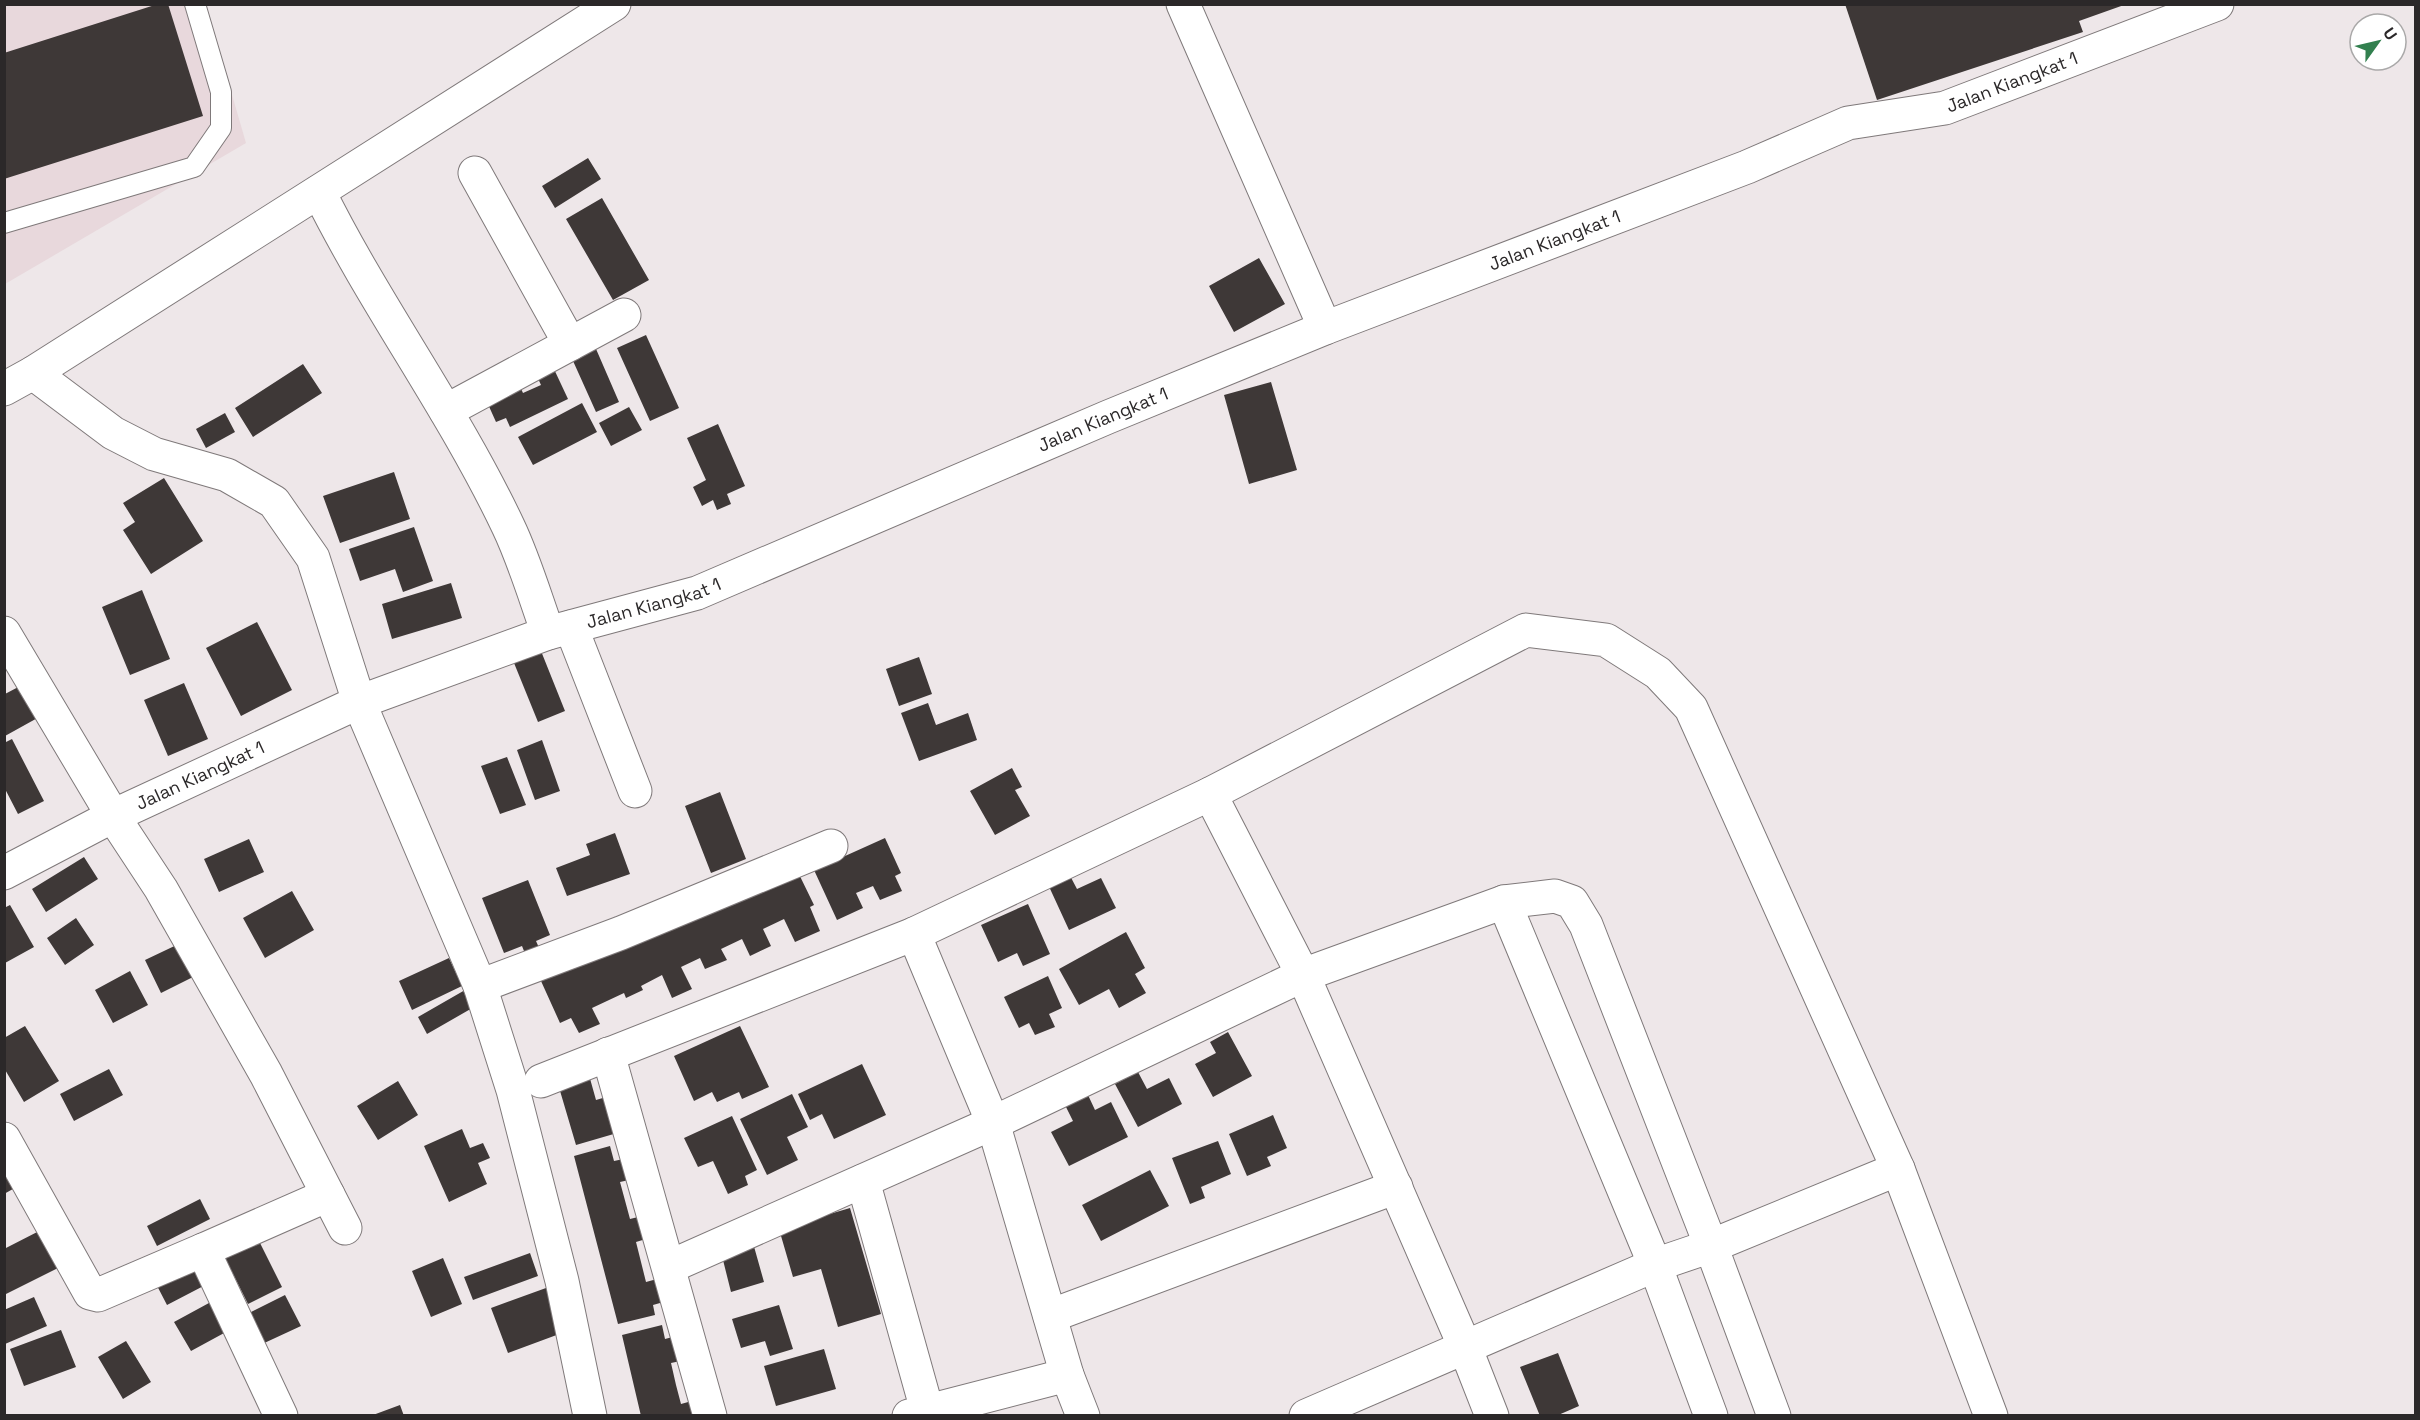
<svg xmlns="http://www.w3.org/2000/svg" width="2420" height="1420" font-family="'Space Grotesk',sans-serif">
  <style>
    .built { fill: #e8d8dc }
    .building { fill: #3e3837 }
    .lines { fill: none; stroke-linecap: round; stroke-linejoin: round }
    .service-casing { stroke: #7f797a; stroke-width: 22 }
    .minor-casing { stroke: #7f797a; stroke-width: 35 }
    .service { stroke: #fff; stroke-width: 20 }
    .minor { stroke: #fff; stroke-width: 33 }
    .labels { text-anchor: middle; stroke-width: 6; stroke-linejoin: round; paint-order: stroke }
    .street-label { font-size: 18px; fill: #2b2829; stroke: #fff }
  </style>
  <rect width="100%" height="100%" fill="#eee7e9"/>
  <path class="built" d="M5 5H206L246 143 5 284Z"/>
  <path class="building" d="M158 4H168L203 116 4 179V53Z
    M1845 4H2124V5L2079 21 2083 32 1877 100Z
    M588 158 601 179 555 208 542 186Z
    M602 198 649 280 613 300 566 219Z
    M1259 258 1285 304 1234 332 1209 286Z
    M646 335 679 408 650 421 617 348Z
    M593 342 619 402 596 412 569 352Z
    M303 364 322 393 253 437 235 408Z
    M553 367 568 399 510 427 506 418 496 422 487 402 517 380 523 393 541 385 536 374Z
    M1271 382 1297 470 1249 484 1224 395Z
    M582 403 597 432 533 465 518 437Z
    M629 407 642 430 611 446 599 423Z
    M225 413 235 432 206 448 196 429Z
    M718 424 745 486 727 494 731 504 717 510 713 500 702 506 693 487 706 480 687 438Z
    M394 472 410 519 340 543 323 496Z
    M164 478 203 541 151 574 123 530 135 522 123 503Z
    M414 527 433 581 403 592 395 569 360 581 349 549Z
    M451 583 462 618 392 639 382 604Z
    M142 590 170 659 130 675 102 607Z
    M257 622 292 690 241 716 206 648Z
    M539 646 565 711 538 722 512 658Z
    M919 657 932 694 899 706 886 669Z
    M184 683 208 739 168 756 144 700Z
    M24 684 41 716 5 736V694Z
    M928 703 936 725 968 713 977 740 919 761 901 713Z
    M12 739 44 801 18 814 4 787V743Z
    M542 740 560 791 535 800 517 750Z
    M507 757 526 805 500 814 481 766Z
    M1012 768 1022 787 1015 790 1030 816 995 835 970 791Z
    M720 792 746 859 711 873 685 806Z
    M615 833 630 874 567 896 556 868 590 855 586 844Z
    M885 838 901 873 895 876 902 891 880 900 873 886 856 893 863 908 837 920 814 870Z
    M249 839 264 872 219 892 204 859Z
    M84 857 98 879 46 912 32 889Z
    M794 864 814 905 810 907 820 931 795 942 784 919 763 929 771 946 750 956 742 939 721 949 727 960 705 969 700 958 681 967 692 989 672 998 662 975 641 986 643 990 626 998 624 993 592 1008 600 1024 579 1033 571 1018 560 1023 541 981Z
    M1067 870 1077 889 1101 878 1116 908 1069 930 1046 880Z
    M528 880 550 935 536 941 540 950 526 956 522 946 504 953 482 898Z
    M292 891 314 930 265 958 243 918Z
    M1028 904 1050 954 1023 966 1017 953 998 962 981 925Z
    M10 905 34 947 5 963 4 908Z
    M76 918 94 945 65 965 47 938Z
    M1126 932 1145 968 1135 974 1146 993 1119 1008 1109 989 1079 1005 1059 969Z
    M185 941 201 973 161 993 145 960Z
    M449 958 462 986 412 1010 399 981Z
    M130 971 148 1005 113 1023 95 990Z
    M1048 976 1062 1008 1049 1014 1055 1027 1035 1035 1029 1023 1019 1028 1004 997Z
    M472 986 481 1003 427 1034 418 1017Z
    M25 1026 59 1081 24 1102 4 1068V1038Z
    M740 1026 769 1087 742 1099 739 1092 717 1102 712 1092 694 1101 674 1056Z
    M1228 1032 1252 1076 1213 1097 1195 1064 1216 1053 1210 1042Z
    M862 1064 886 1115 834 1139 822 1114 810 1120 798 1094Z
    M109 1069 123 1095 74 1121 60 1094Z
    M1138 1072 1147 1089 1169 1078 1182 1104 1138 1127 1115 1084Z
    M589 1075 596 1100 613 1095 624 1131 576 1145 558 1084Z
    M398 1081 418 1115 378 1140 357 1106Z
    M792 1094 808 1127 787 1137 798 1160 767 1175 740 1119Z
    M1088 1095 1095 1110 1111 1102 1128 1137 1069 1166 1051 1132 1073 1121 1066 1107Z
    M1273 1115 1287 1148 1267 1157 1271 1166 1247 1176 1229 1134Z
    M732 1116 757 1170 745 1176 748 1185 728 1194 713 1161 698 1167 684 1138Z
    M462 1129 470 1148 483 1143 490 1158 478 1163 487 1184 449 1202 424 1146Z
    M1218 1141 1231 1174 1201 1187 1205 1198 1190 1204 1172 1158Z
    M610 1146 614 1161 633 1157 638 1178 620 1182 630 1219 650 1214 656 1236 636 1242 646 1282 668 1276 674 1299 653 1305 655 1315 618 1324 574 1156Z
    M4 1160 20 1185 4 1194Z
    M1150 1170 1169 1206 1101 1241 1082 1205Z
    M200 1199 210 1219 157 1246 147 1226Z
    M850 1208 881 1314 838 1327 821 1269 793 1277 779 1229Z
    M45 1228 64 1265 4 1295V1249Z
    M255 1233 282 1287 248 1304 221 1250Z
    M753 1243 764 1282 731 1292 721 1252Z
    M201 1252 215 1280 167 1305 153 1278Z
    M530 1253 538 1276 473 1300 464 1277Z
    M443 1258 462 1304 431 1317 412 1271Z
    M546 1288 562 1333 508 1353 491 1308Z
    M285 1295 301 1326 260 1345 245 1315Z
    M34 1297 47 1326 5 1344 4 1310Z
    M220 1297 237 1326 191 1351 174 1322Z
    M779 1305 793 1349 770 1356 765 1341 741 1348 732 1319Z
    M662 1325 665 1339 684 1334 690 1359 671 1363 676 1385 681 1404 699 1399 703 1416H641L622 1335Z
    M61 1330 76 1367 24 1386 10 1349Z
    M126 1341 151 1382 123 1399 98 1357Z
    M824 1349 836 1389 776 1406 764 1366Z
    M1558 1353 1579 1406 1556 1416H1540L1520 1367Z
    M400 1405 404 1416H373V1415Z"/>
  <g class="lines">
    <defs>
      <path id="service" d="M4 223 194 167 221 128V92L195 4"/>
      <g id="minor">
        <path d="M1183 4 1325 328"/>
        <path d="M475 173 570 344"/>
        <path d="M319 192C376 307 453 410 508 526 524 559 535 597 548 633"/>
        <path d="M33 373 113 433 154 454 227 475 274 502 313 558 359 702 480 986 513 1090 562 1281 590 1416"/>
        <path d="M4 389 33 373 614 4"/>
        <path d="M446 411 624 315"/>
        <path d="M571 627 635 791"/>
        <path d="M4 633 113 816 161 889 266 1074 345 1228"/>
        <path d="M1210 794 1303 975 1465 1347 1492 1416"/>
        <path id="s1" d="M4 873 113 816 359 702 548 633 697 593 1108 417 1325 328 1747 167 1848 123 1945 108 2217 4"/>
        <path d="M1504 902 1655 1265 1711 1416"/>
        <path d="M914 934 993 1123 1067 1375 1083 1416"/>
        <path d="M480 986 621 933 831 846"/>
        <path d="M608 1054 710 1416"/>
        <path d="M541 1081 914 934 1210 794 1526 630 1606 640 1658 673 1691 708 1898 1169 1991 1416"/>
        <path d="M4 1139 90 1293 98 1295 203 1250"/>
        <path d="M863 1181 927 1410"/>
        <path d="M669 1267 993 1123 1303 975 1504 902 1555 896 1572 902 1586 925 1711 1246 1774 1416"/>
        <path d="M1050 1316 1396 1187"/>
        <path d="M281 1416 203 1250 328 1195"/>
        <path d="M909 1416 1067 1375"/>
        <path d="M1306 1416 1655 1265 1711 1246 1898 1169"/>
      </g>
    </defs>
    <use href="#service" class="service-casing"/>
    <use href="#minor" class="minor-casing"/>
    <use href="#service" class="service"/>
    <use href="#minor" class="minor"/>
  </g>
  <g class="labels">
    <g class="street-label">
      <text dy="6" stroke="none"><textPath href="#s1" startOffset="2163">Jalan Kiangkat 1</textPath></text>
      <text dy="6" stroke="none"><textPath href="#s1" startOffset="1677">Jalan Kiangkat 1</textPath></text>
      <text dy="6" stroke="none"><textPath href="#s1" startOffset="1191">Jalan Kiangkat 1</textPath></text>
      <text dy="6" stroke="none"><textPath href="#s1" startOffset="705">Jalan Kiangkat 1</textPath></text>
      <text dy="6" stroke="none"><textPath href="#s1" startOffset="219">Jalan Kiangkat 1</textPath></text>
    </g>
  </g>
  <rect width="2420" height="1420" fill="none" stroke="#2b2829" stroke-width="12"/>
  <g transform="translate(2378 42) rotate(56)"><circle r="28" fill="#ffffff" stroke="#aaa9a9" stroke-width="1.5"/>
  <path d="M0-4.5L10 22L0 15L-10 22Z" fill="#32804f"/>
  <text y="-9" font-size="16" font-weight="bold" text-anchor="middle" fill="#2b2829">U</text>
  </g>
</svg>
